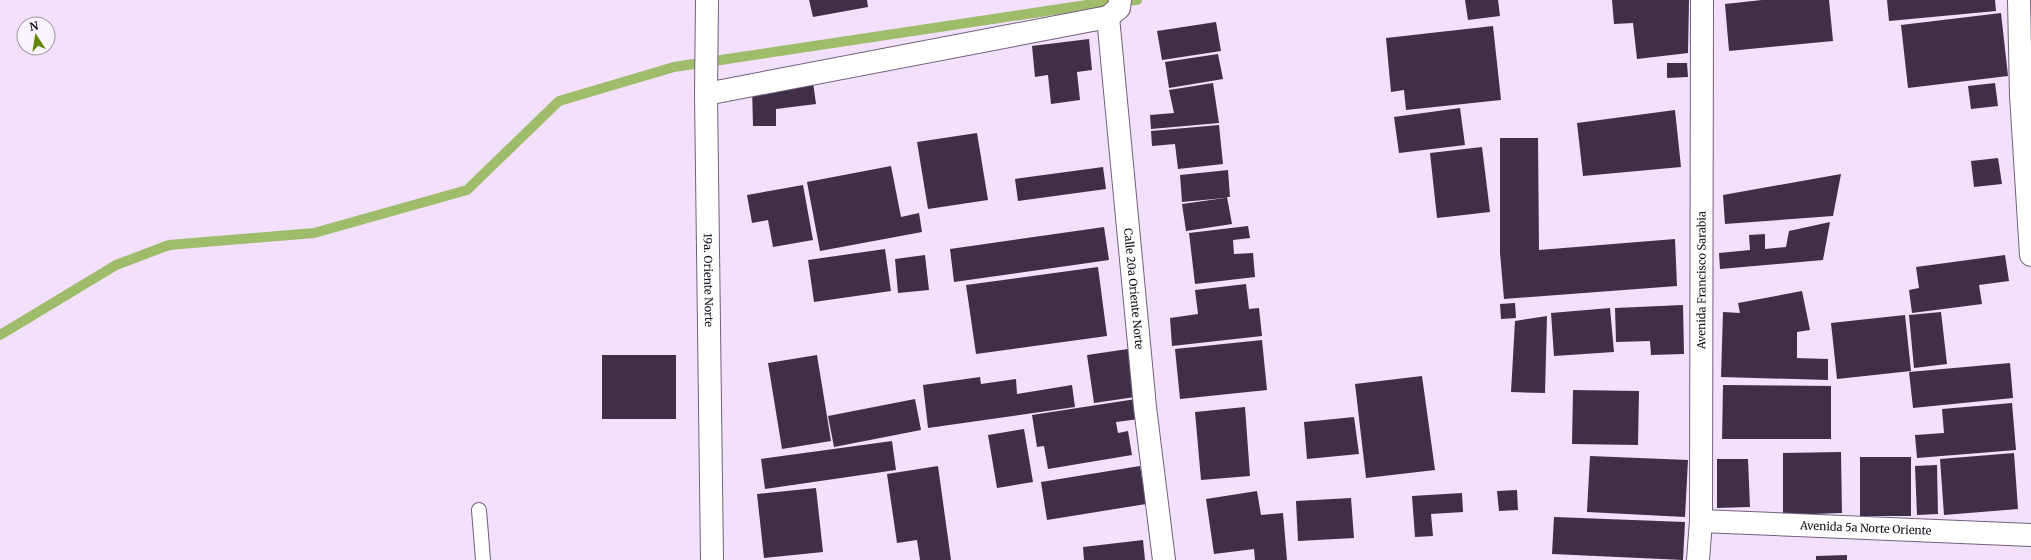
<svg xmlns="http://www.w3.org/2000/svg" width="2031" height="560" font-family="Merriweather,serif">
  <style>
    .lines { fill: none; stroke-linecap: round; stroke-linejoin: round }
    .stream { stroke: #9fbc6b; stroke-width: 10 }
    .building { fill: #3f3047 }
    .service-casing { stroke: #72617a; stroke-width: 16 }
    .minor-casing { stroke: #72617a; stroke-width: 24 }
    .service { stroke: #fff; stroke-width: 14 }
    .minor { stroke: #fff; stroke-width: 22 }
    .labels { text-anchor: middle; stroke-width: 4; stroke-linejoin: round; paint-order: stroke }
    .street-label { font-size: 11px; fill: #130c16; stroke: #faf2fe }
  </style>
  <rect width="100%" height="100%" fill="#f3e0fd"/>
  <g class="lines">
    <path class="stream" d="M0 335 116 265 169 245 314 233 467 190 559 101 674 67 1093 4 1137 0"/>
  </g>
  <path class="building" d="M809 0H867L868 7 813 17Z
    M1465 0H1498L1500 16 1468 20Z
    M1612 0H1689L1688 53 1637 59 1633 23 1614 24Z
    M1762 0H1829L1833 41 1729 51 1725 4Z
    M1887 0H1995L1996 11 1889 21Z
    M2001 13 2008 76 1908 88 1901 25Z
    M1216 22 1221 51 1162 60 1157 31Z
    M1493 26 1501 100 1406 110 1404 90 1391 92 1386 38Z
    M1089 39 1092 70 1077 72 1080 100 1051 104 1048 75 1035 77 1032 46Z
    M1218 54 1223 79 1169 88 1165 62Z
    M1667 63H1687L1688 77 1667 78Z
    M813 82 816 104 776 109V126H753L752 87Z
    M1213 83 1219 123 1151 129 1150 115 1174 113 1169 90Z
    M1995 83 1998 106 1971 109 1968 86Z
    M1460 108 1465 145 1399 153 1394 117Z
    M1675 110 1681 167 1583 176 1577 123Z
    M1219 125 1223 164 1178 169 1175 144 1152 146 1151 131Z
    M977 133 988 200 928 209 917 142Z
    M1500 138H1538L1539 250 1675 239 1677 286 1504 299 1500 253Z
    M1482 147 1490 212 1437 218 1430 153Z
    M1998 158 2002 184 1974 187 1971 161Z
    M891 166 901 217 919 213 922 232 820 251 807 182Z
    M1103 167 1106 189 1018 201 1015 179Z
    M1228 170 1230 197H1227L1232 224 1186 231 1182 204 1225 198 1182 202 1180 175Z
    M1841 174 1833 216 1725 224 1723 195Z
    M803 185 813 240 773 247 768 220 752 223 747 195Z
    M1830 222 1823 260 1720 269 1719 253 1750 250 1749 235 1765 234V249L1786 247 1789 231Z
    M1248 226 1250 238 1233 240 1234 254 1253 253 1255 277 1195 284 1189 233Z
    M1104 227 1109 260 954 282 950 249Z
    M885 249 891 291 814 302 808 260Z
    M925 255 929 290 898 293 895 259Z
    M2005 255 2009 281 1979 285 1982 304 1912 313 1909 290 1919 288 1916 267Z
    M1098 267 1107 336 976 354 966 285Z
    M1246 284 1249 309 1259 308 1262 336 1172 346 1170 318 1198 314 1195 290Z
    M1802 291 1810 330 1797 332V358L1828 359V380L1721 377 1723 312 1740 313 1738 303Z
    M1515 303 1516 318 1501 319 1500 304Z
    M1683 305 1684 354 1651 355 1650 341 1616 342 1615 308Z
    M1610 308 1614 352 1554 356 1551 313Z
    M1941 312 1947 364 1914 368 1909 315Z
    M1905 315 1911 371 1837 379 1831 323Z
    M1547 316 1545 393 1511 392 1515 321Z
    M1262 340 1267 390 1180 399 1175 349Z
    M1128 349 1135 397 1094 403 1087 355Z
    M602 355H676V419H602Z
    M817 355 831 441 782 449 768 363Z
    M2010 363 2013 398 1913 408 1909 372Z
    M1422 376 1435 470 1366 478 1355 384Z
    M980 377 981 384 1016 379 1017 394 1072 385 1075 407 928 428 923 385Z
    M1723 385 1831 386V439H1722Z
    M1573 390 1639 391 1638 445 1572 444Z
    M915 399 921 430 834 447 828 416Z
    M1136 399 1139 419 1116 422 1118 433 1128 431 1132 455 1048 469 1044 446 1037 447 1032 415Z
    M2012 403 2016 450 1917 458 1915 435 1944 433 1942 409Z
    M1245 407 1250 476 1201 480 1195 412Z
    M1354 417 1359 454 1307 459 1304 422Z
    M1024 429 1033 482 997 488 988 435Z
    M892 441 896 470 765 489 761 459Z
    M1841 452 1842 513 1783 515V453Z
    M2014 453 2018 509 1944 515 1940 459Z
    M1590 456 1688 460 1685 517 1587 512Z
    M1860 457H1911V516H1860Z
    M1717 459H1748L1750 507 1717 508Z
    M1937 465 1938 514 1917 515 1915 466Z
    M938 466 951 560H920L917 540 897 543 887 474Z
    M1140 466 1146 504 1047 520 1041 482Z
    M816 488 823 552 764 558 757 494Z
    M1517 490 1518 510 1499 511 1497 491Z
    M1257 491 1261 515 1283 513 1287 560H1255L1254 549 1214 554 1206 499Z
    M1462 493 1463 512 1431 514 1433 536 1415 537 1412 496Z
    M1351 498 1354 538 1298 541 1296 501Z
    M1554 517 1685 522 1683 560 1552 554Z
    M1143 540 1145 560H1084L1083 547Z
    M1847 555V560H1816V556Z"/>
  <g class="lines">
    <defs>
      <path id="service" d="M479 510 483 560"/>
      <g id="minor">
        <path id="s1" d="M707 0 706 94 712 560"/>
        <path d="M2019 0 2021 95 2031 255"/>
        <path id="s2" d="M1108 17 1145 407 1164 560"/>
        <path d="M1108 17 1119 8 1120 0"/>
        <path d="M706 94 1108 17"/>
        <path id="s3" d="M1701 521 2031 535"/>
        <path id="s4" d="M1698 560 1701 521 1702 0"/>
      </g>
    </defs>
    <use href="#service" class="service-casing"/>
    <use href="#minor" class="minor-casing"/>
    <use href="#service" class="service"/>
    <use href="#minor" class="minor"/>
  </g>
  <g class="labels">
    <g class="street-label">
      <text dy="4" stroke="none"><textPath href="#s1" startOffset="280">19a. Oriente Norte</textPath></text>
      <text dy="4" stroke="none"><textPath href="#s4" startOffset="280">Avenida Francisco Sarabia</textPath></text>
      <text dy="4" stroke="none"><textPath href="#s2" startOffset="273">Calle 20a Oriente Norte</textPath></text>
      <text dy="4" stroke="none"><textPath href="#s3" startOffset="165">Avenida 5a Norte Oriente</textPath></text>
    </g>
  </g>
  <g transform="translate(36 36) rotate(348)"><circle r="19" fill="#faf2fe" stroke="#9e96a1"/>
  <path d="M0-3L7 15L0 10L-7 15Z" fill="#668706"/>
  <text y="-6" font-size="11" font-weight="bold" text-anchor="middle" fill="#130c16">N</text>
  </g>
</svg>
